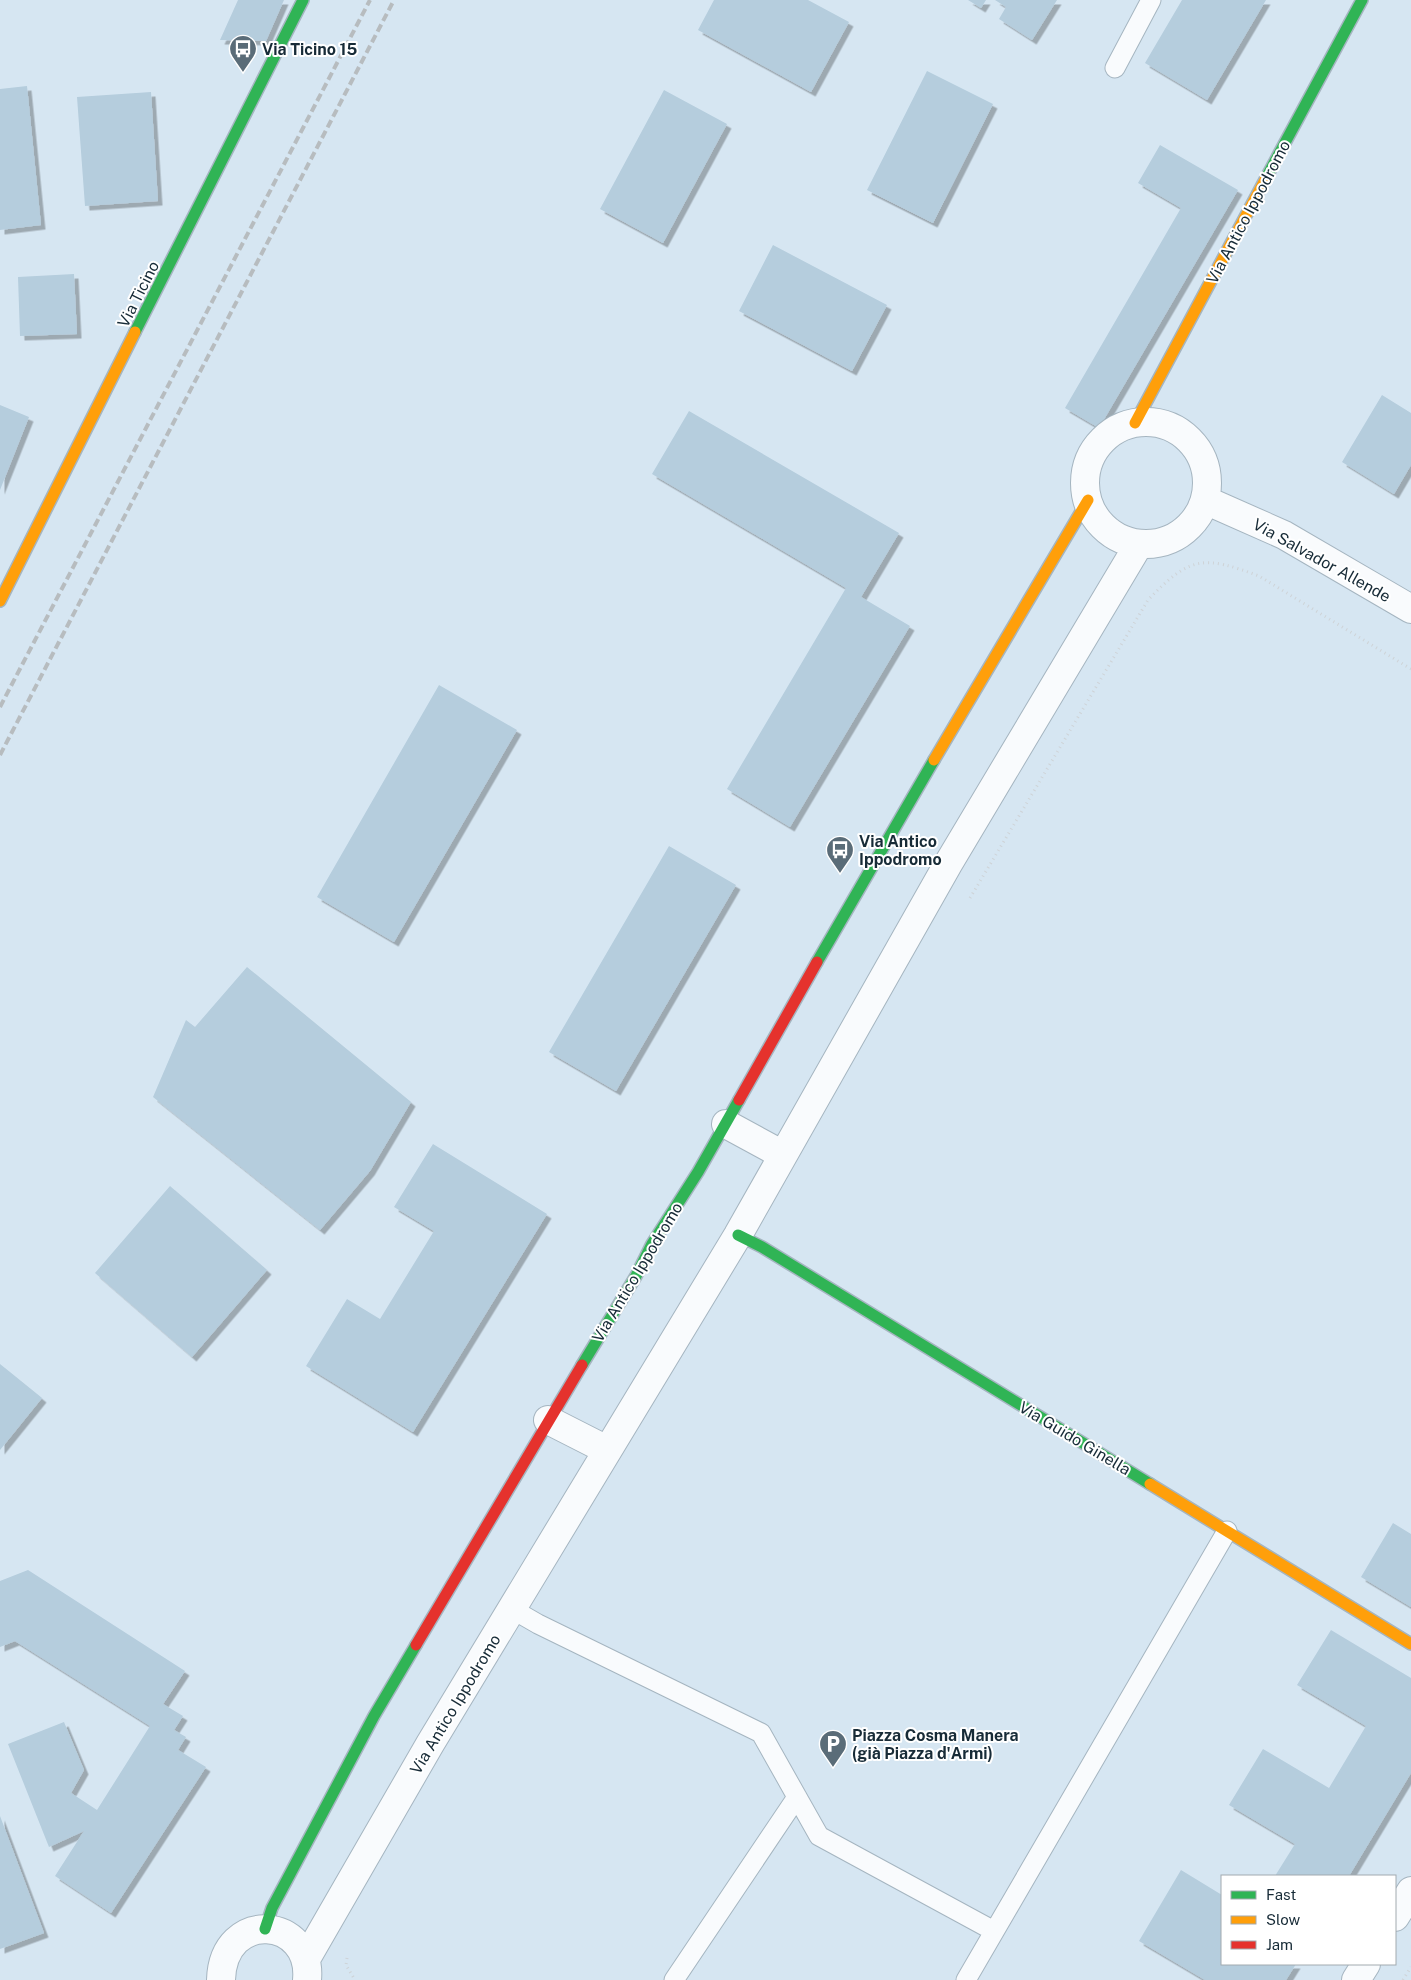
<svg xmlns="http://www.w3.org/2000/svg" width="1411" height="1980" font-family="'Public Sans',sans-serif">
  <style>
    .building { fill: #b5cddd; filter: url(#shadow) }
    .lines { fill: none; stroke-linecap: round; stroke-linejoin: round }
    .lane-casing { stroke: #a5b5c0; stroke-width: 21 }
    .street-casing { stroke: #a5b5c0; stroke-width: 30 }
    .fast-casing { stroke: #a5b5c0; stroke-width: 14 }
    .slow-casing { stroke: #a5b5c0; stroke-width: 14 }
    .jam-casing { stroke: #a5b5c0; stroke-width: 14 }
    .path { stroke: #ced3d7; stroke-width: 3; stroke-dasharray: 1 4; stroke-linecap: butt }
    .lane { stroke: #f9fbfd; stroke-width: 19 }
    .street { stroke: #f9fbfd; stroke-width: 28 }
    .fast { stroke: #30b455; stroke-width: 11 }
    .slow { stroke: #ff9f0a; stroke-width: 11 }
    .jam { stroke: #e5322d; stroke-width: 11 }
    .rail { stroke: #b7bcbf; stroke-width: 4; stroke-dasharray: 8 4; stroke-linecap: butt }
    .labels { text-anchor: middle; stroke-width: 4; stroke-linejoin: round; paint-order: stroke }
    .poi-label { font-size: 16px; font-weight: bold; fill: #172b37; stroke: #fff; text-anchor: start }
    .street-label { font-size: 16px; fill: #172b37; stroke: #fff }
  </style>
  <defs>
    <filter id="shadow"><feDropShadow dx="4.5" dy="4.5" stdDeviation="0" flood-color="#0004"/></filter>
  </defs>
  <rect width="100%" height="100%" fill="#d6e6f2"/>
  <path class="building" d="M238 0H284L266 41 220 40Z
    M714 0H808L849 22 811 92 698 30Z
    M968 0H986L981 8Z
    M995 0H1057L1032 40 999 19 1006 7Z
    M1182 0H1266L1207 100 1145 63Z
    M927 71 993 104 933 223 867 190Z
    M27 86 41 225 0 230V89Z
    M664 90 727 124 663 243 600 209Z
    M151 92 158 201 85 206 77 97Z
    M1160 145 1238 190 1099 428 1065 408 1181 208 1138 183Z
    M773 245 887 305 852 371 739 311Z
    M74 274 77 334 20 336 18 277Z
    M1382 395 1411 413V465L1394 494 1342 462Z
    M0 405 29 417 0 490Z
    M689 411 899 533 861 597 910 626 790 827 727 789 846 588 652 474Z
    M439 685 517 730 394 942 317 897Z
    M669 846 736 885 616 1091 549 1052Z
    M247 967 411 1102 370 1171 320 1230 153 1097 186 1020 195 1027Z
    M433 1144 547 1214 413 1432 306 1366 347 1299 380 1319 434 1231 394 1207Z
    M170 1186 267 1270 192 1357 95 1273Z
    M0 1364 42 1398 0 1450Z
    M1393 1523 1411 1534V1607L1361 1577Z
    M28 1570 185 1671 163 1704 183 1716 174 1730 186 1737 178 1750 206 1767 111 1913 55 1876 84 1831 49 1847 8 1744 64 1722 84 1770 71 1793 97 1810 150 1726 15 1641 0 1647V1581Z
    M1331 1630 1411 1678V1773L1349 1876H1275L1295 1844 1229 1805 1263 1749 1329 1788 1366 1726 1297 1685Z
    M0 1816 44 1933 0 1949Z
    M1181 1870 1222 1895V1964H1296L1286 1980H1205L1139 1941Z"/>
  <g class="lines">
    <defs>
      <path id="lane" d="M1115 68 1151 0
        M512 1609 538 1624 761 1733 819 1836 994 1931
        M674 1980 797 1797
        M966 1980 1227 1531"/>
      <path id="street" d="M1085 483a61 61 0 1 1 122 0a61 61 0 1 1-122 0Z
        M1205 500 1284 535 1411 609
        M726 1124 783 1155
        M548 1420 607 1450
        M1395 1917 1411 1891
        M306 1959 430 1744 738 1235 948 864 1139 544
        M221 1980C223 1908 313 1917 307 1980
        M1356 1980 1366 1964"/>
      <path id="fast" d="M1266 178 1362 0
        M135 332 303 0
        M817 962 934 760
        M738 1235 762 1247 1150 1484
        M582 1365 636 1276 652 1244 698 1172 739 1100
        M265 1929 272 1908 374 1716 416 1645"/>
      <path id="slow" d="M1135 423 1266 178
        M0 601 135 332
        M934 760 1088 500
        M1150 1484 1411 1644"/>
      <path id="jam" d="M739 1100 817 962
        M416 1645 582 1365"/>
    </defs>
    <use href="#lane" class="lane-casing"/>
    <use href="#street" class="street-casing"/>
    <use href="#fast" class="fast-casing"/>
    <use href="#slow" class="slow-casing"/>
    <use href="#jam" class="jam-casing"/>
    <path class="path" d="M970 898 1148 600C1190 556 1203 555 1259 576L1411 669
      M347 1958 346 1965 355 1980
      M1403 1980 1411 1967"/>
    <use href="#lane" class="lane"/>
    <use href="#street" class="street"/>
    <use href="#fast" class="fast"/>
    <use href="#slow" class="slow"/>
    <use href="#jam" class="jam"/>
    <path class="rail" d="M0 707 370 0
      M0 755 394 0"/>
  </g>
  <defs>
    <symbol id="bus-pin" viewBox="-11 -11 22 30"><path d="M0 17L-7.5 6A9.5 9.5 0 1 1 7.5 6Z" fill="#5a6c78" stroke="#fff"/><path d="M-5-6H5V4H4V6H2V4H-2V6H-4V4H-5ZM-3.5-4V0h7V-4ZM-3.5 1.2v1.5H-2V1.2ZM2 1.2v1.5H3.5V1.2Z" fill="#fff"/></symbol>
    <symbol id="parking-pin" viewBox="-11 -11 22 30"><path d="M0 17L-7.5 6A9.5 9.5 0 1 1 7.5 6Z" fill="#5a6c78" stroke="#fff"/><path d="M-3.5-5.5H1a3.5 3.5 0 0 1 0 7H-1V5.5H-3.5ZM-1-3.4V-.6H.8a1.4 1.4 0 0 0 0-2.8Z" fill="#fff"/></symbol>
  </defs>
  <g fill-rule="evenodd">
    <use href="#bus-pin" x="227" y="33" width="32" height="43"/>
    <use href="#bus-pin" x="824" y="834" width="32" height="43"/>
    <use href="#parking-pin" x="817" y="1728" width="32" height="43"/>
  </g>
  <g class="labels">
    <g class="poi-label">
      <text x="262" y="55">Via Ticino 15</text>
      <text x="859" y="847">Via Antico<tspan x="859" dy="18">Ippodromo</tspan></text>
      <text x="852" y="1741">Piazza Cosma Manera<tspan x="852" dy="18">(già Piazza d'Armi)</tspan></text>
    </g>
    <g class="street-label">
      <text transform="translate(1248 212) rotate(-62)" y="6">Via Antico Ippodromo</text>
      <text transform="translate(138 294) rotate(-63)" y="6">Via Ticino</text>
      <text transform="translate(1322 560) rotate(29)" y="6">Via Salvador Allende</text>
      <text transform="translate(637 1272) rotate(-59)" y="6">Via Antico Ippodromo</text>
      <text transform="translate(1075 1438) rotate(31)" y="6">Via Guido Ginella</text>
      <text transform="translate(455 1704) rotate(-59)" y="6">Via Antico Ippodromo</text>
    </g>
  </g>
  <rect x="1221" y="1875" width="175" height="90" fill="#ffffff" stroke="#a2aaaf"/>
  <rect x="1231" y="1891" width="25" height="8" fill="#30b455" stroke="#a2aaaf"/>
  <text x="1266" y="1900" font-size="15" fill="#172b37">Fast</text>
  <rect x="1231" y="1916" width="25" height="8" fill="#ff9f0a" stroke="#a2aaaf"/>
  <text x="1266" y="1925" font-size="15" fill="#172b37">Slow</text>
  <rect x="1231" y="1941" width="25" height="8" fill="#e5322d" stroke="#a2aaaf"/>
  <text x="1266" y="1950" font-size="15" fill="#172b37">Jam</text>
</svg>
